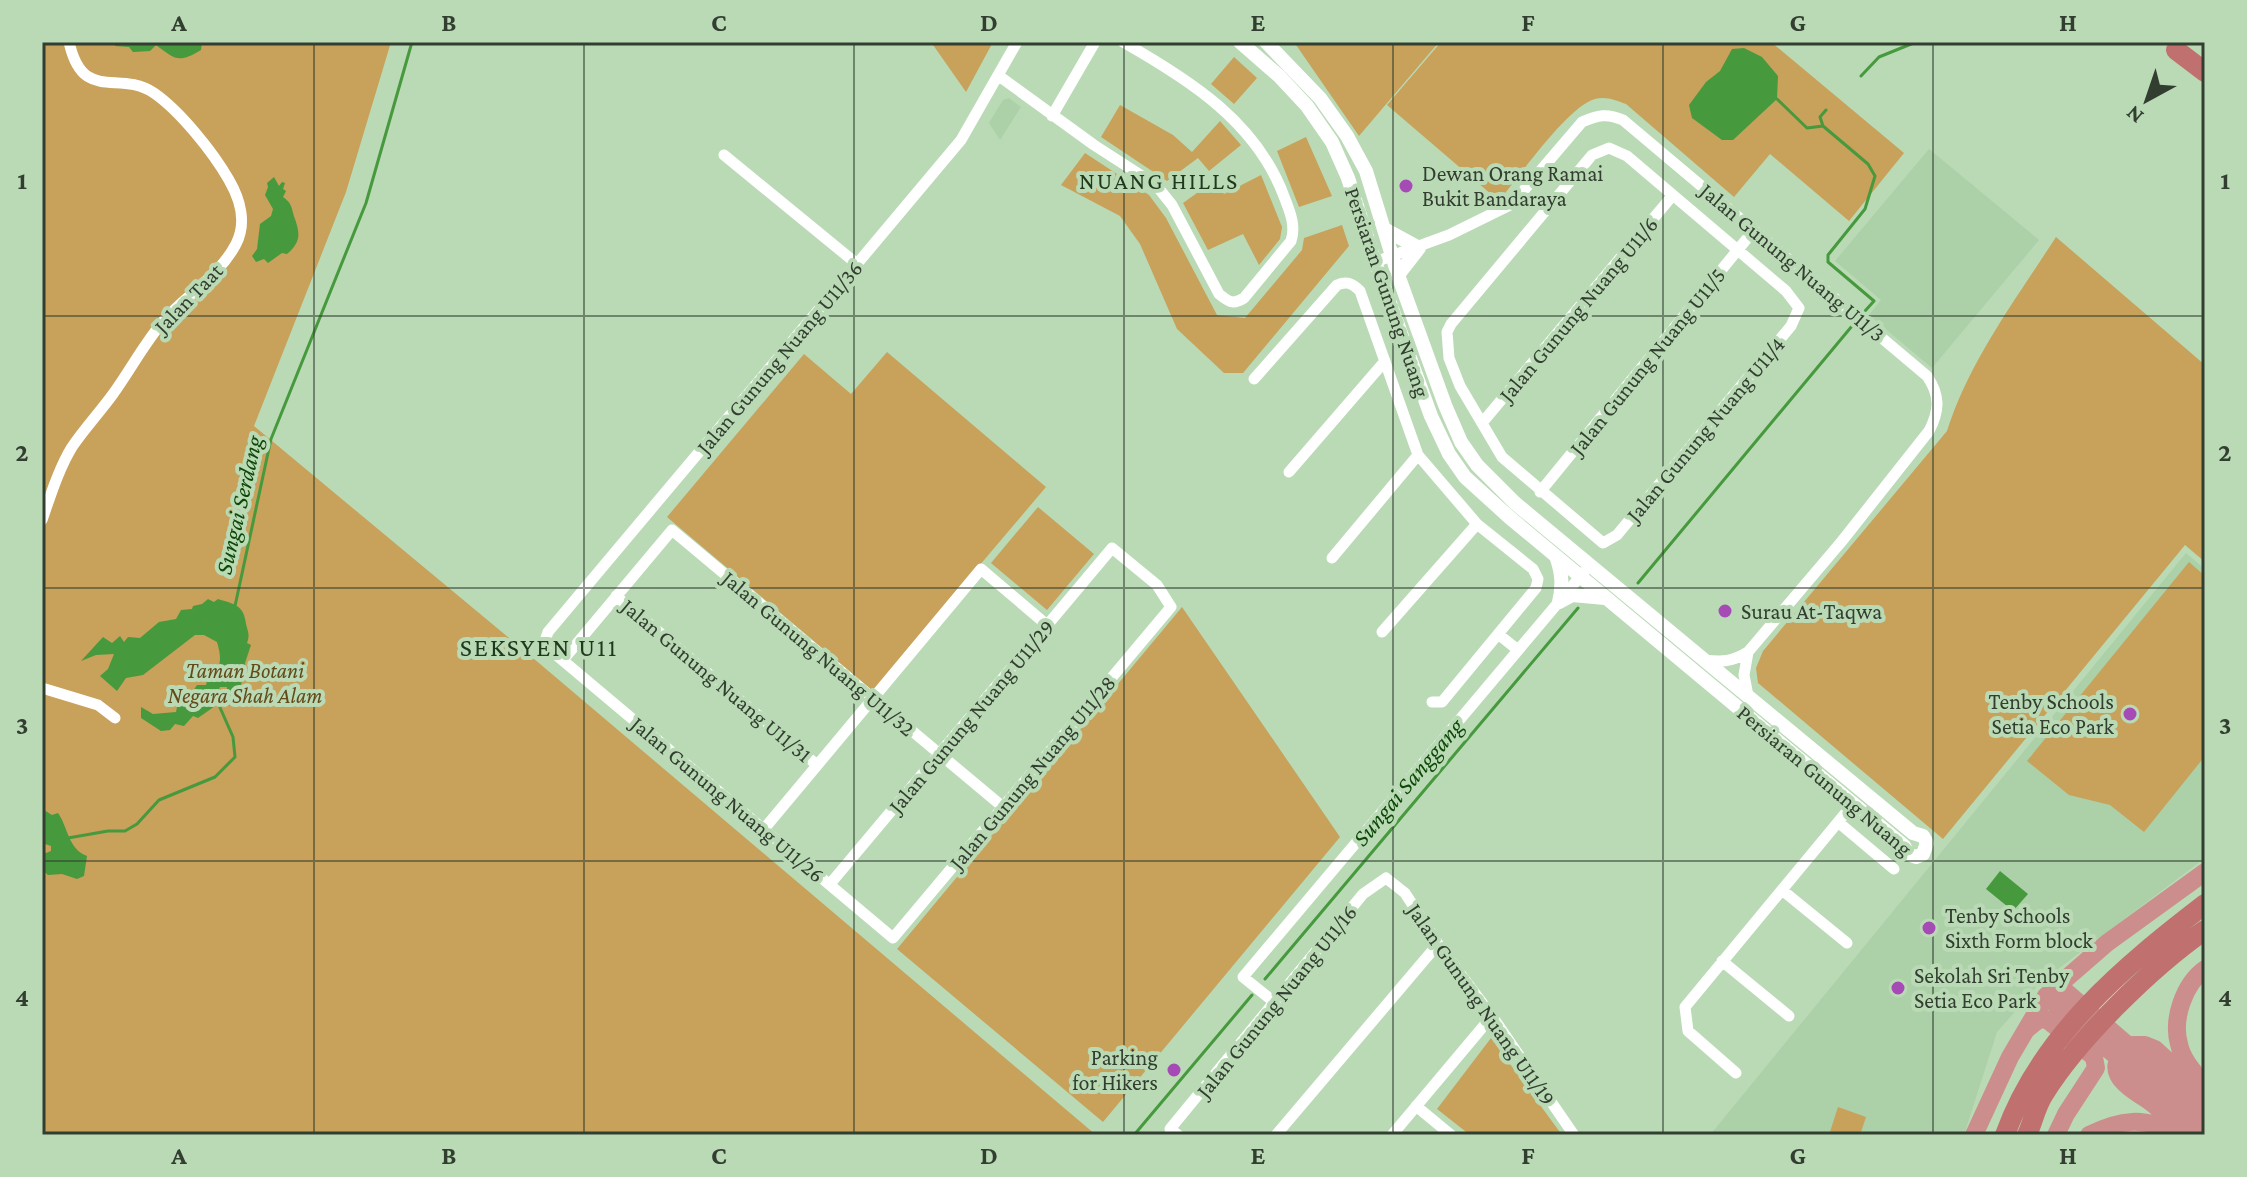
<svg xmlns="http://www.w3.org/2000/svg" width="2247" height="1177" font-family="'Crimson Pro',serif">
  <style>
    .built { fill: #acd0a7 }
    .green { fill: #c8a15a }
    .water { fill: #47993e }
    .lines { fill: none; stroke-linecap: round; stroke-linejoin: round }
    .stream { stroke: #47993e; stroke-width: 3 }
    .minor { stroke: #fff; stroke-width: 11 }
    .tertiary { stroke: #fff; stroke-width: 14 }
    .trunk { stroke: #cc8e8c; stroke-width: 18 }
    .motorway { stroke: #c0716f; stroke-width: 20 }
    .grid { fill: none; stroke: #323e30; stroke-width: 2; stroke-opacity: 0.55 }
    .poi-dot { fill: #a64bb6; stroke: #badab6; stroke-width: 3 }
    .labels { text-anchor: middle; stroke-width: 8; stroke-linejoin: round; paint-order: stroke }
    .poi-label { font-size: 22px; fill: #323e30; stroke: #badab6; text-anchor: start }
    .street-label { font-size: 22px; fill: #323e30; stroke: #badab6 }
    .park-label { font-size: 22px; font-style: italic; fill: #634a1a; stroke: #badab6 }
    .neighbourhood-label { font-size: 24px; letter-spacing: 2px; fill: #1f391c; stroke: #badab6 }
    .water-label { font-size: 24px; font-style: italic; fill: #0e4808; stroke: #badab6 }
    .quarter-label { font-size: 26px; letter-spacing: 2px; fill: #1f391c; stroke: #badab6 }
    .neatline { fill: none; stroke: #323e30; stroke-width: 3 }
    .grid-label { font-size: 26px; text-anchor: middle; font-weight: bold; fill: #323e30 }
  </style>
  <rect width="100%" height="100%" fill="#badab6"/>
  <path class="built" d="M1009 98 1021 107 1000 140 989 123 1003 100Z
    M1929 149 2039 240 1932 368 1869 315 1881 300 1835 261Z
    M2186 553 2205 569V858L2041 982 1997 1032 1964 1135H1710Z"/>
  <path class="green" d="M42 42H391L346 192 254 426 533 658 1096 1135H42Z
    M931 42H993L966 92Z
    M1294 42H1439L1359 136Z
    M1441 42H1771L1904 153 1849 221 1770 154 1734 197 1626 104C1615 100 1606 96 1595 99 1568 106 1518 178 1499 201L1387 105Z
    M1234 57 1257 78 1234 104 1211 84Z
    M1120 105 1173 135 1192 152 1220 121 1241 145 1209 171 1198 158 1167 181 1101 137Z
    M1306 137 1332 196 1299 207 1277 151Z
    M1085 153 1149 195 1166 218 1217 315 1245 318 1302 250 1304 238 1342 225 1349 246 1243 373H1224L1177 329 1140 244 1120 216 1061 185Z
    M1261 175 1282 227 1280 239 1259 265 1243 234 1208 250 1183 203 1215 180 1224 194Z
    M2056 237 2205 365V562L2185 545 1943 839 1758 683 1756 668 1763 651 1947 431C1969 361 2016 299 2056 237Z
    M887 352 1046 487 873 691 667 517 804 354 851 394Z
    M1038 507 1094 554 1047 610 991 563Z
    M2189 562 2205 576V756L2144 832 2110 805 2069 795 2027 761Z
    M1182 607 1340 837 1103 1122 897 949Z
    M1491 1038 1562 1135H1470L1437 1109Z
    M1838 1107 1866 1117 1860 1135H1829Z"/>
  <path class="water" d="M116 42H202L201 50C178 64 175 59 156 45L150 51 133 52 129 47 115 46Z
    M1744 48 1762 57 1778 76 1777 99 1733 140H1722L1692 118 1689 105 1706 82 1720 71 1732 49Z
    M274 177 279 186 282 182 285 183 283 189 286 191 283 197C293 204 291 208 295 219 300 234 301 242 287 254L282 253 268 263 264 259 256 262 252 256 257 249 260 224 271 216 273 209 265 195 268 187 267 183Z
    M208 599 214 602 218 599C234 604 244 605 246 624 248 632 250 635 247 643L251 645 245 663 246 672C239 684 240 698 230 706L226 703 227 687H220L216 696 218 704 198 718 193 716 184 726 175 724 170 730 161 731 141 718V707L153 714 176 712 178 702 186 701 197 685H206L207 681C222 670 222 659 217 642L204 635H195L143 675 126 678 117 691 100 676 108 669 114 654 96 655 81 661 103 637 112 643 120 636 124 642 128 637 140 638 159 622 176 619 181 610 192 609 193 606 202 604Z
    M44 810 52 815 58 813C68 827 68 849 87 856L84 876 77 879 62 874 48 875 42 870V851L46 853 51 851V846L42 843Z
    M2000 871 2028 894 2013 911 1986 889Z"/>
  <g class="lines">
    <path class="stream" d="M1861 76 1879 57 1916 42
      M1777 99 1807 128 1823 126
      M1823 126 1868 164 1875 176 1865 209 1828 255V262L1874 301 1865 311
      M1823 126 1820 117 1826 110
      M1638 583 1852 326
      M235 606 271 439 366 203 412 42
      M68 838 108 831H125L137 824 159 800 215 777 235 757 233 737 218 703
      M1265 979 1578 608
      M1134 1135 1252 995"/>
    <path class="minor" d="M999 76 1094 145 1156 185 1172 205 1219 294C1229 302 1233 305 1244 298L1291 241C1296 226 1290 212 1285 199 1258 123 1190 80 1123 42
      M1052 116 1095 42
      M1609 148 1627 156 1786 291 1799 308 1791 326 1617 535 1603 543 1502 457 1460 386 1449 358 1447 332 1451 324 1592 155Z
      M724 155 857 264
      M1375 262 1449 235 1512 204 1582 122C1598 115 1607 113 1623 120L1927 376C1940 395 1940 410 1929 431L1842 541 1748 652C1732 662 1722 662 1704 660
      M1254 379 1337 285C1347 281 1352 283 1360 291L1418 455 1477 524 1533 569 1538 579 1536 588 1442 702H1432
      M1482 423 1673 195
      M1289 472 1385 361
      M1540 492 1754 230
      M42 520C50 497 59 468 72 447 84 429 100 412 113 394 131 369 145 342 165 319 188 294 220 275 236 244 247 223 240 199 229 180 213 152 180 111 154 93 118 69 83 104 69 42
      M1332 558 1418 455
      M616 596 817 765
      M1382 632 1477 524
      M1498 634 1518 650
      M1748 652 1744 675 1748 696
      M563 660 672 530 1003 807
      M42 688 98 705 115 718
      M1838 822 1894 869
      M764 829 981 569 1047 625
      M830 884 1112 548 1157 585 1171 607 893 938 548 648 545 641 548 632 961 140 1017 42
      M1782 890 1847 943
      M1722 961 1789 1016
      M1274 1002 1243 977 1584 572
      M1736 1073 1688 1031 1685 1007 1853 804
      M1416 1106 1451 1135
      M1178 1135 1170 1129 1363 894 1386 878 1405 893 1438 944 1492 1016 1574 1135
      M1276 1135 1438 944
      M1392 1135 1492 1016"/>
    <path class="tertiary" d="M1240 42 1279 76 1307 106 1332 142 1348 178 1375 262 1431 416 1449 454 1465 477 1509 517 1904 846 1908 854 1916 857 1923 854 1927 843 1923 836 1913 833 1515 503 1477 465 1461 442 1445 405 1398 275 1366 171 1347 136 1320 98 1266 42
      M1384 229 1419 248 1398 275
      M1556 556C1562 573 1563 585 1559 602
      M1559 602 1572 595 1605 598"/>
    <path class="trunk" d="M2057 984 2205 1112
      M2046 996 2205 1132
      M2027 1029 2038 1020 2046 1019 2094 1057 2096 1068 2066 1114 2056 1135
      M2202 1082C2193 1071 2182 1059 2179 1044 2172 1019 2184 984 2205 969
      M1974 1135 2010 1057 2046 996 2107 943 2205 872
      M2089 1135C2119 1120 2146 1115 2175 1135
      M2187 1135C2175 1124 2163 1111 2149 1101 2127 1086 2098 1071 2132 1045H2145L2155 1049 2205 1095"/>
    <path class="motorway" d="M2176 50 2205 72
      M2005 1135C2041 1035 2123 967 2205 904
      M2027 1135C2033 1122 2036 1106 2044 1094 2078 1039 2152 967 2205 930"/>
  </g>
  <path class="grid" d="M314 42V1135M584 42V1135M854 42V1135M1124 42V1135M1393 42V1135M1663 42V1135M1933 42V1135M42 316H2205M42 588H2205M42 861H2205"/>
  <g class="poi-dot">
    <circle cx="1406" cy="186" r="8"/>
    <circle cx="1725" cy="611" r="8"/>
    <circle cx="2130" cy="714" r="8"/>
    <circle cx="1929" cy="928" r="8"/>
    <circle cx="1898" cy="988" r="8"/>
    <circle cx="1174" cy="1070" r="8"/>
  </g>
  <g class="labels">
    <g class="poi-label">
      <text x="1422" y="181">Dewan Orang Ramai<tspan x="1422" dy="25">Bukit Bandaraya</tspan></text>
      <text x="1741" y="619">Surau At-Taqwa</text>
      <text x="2114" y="709" text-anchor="end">Tenby Schools<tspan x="2114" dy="25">Setia Eco Park</tspan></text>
      <text x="1945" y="923">Tenby Schools<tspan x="1945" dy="25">Sixth Form block</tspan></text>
      <text x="1914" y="983">Sekolah Sri Tenby<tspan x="1914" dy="25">Setia Eco Park</tspan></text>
      <text x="1158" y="1065" text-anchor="end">Parking<tspan x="1158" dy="25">for Hikers</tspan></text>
    </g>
    <g class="street-label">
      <text transform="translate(1793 262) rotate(40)" y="8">Jalan Gunung Nuang U11/3</text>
      <text transform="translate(1388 292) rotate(71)" y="8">Persiaran Gunung Nuang</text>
      <text transform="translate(188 298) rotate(-46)" y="8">Jalan Taat</text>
      <text transform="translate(1578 309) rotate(-50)" y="8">Jalan Gunung Nuang U11/6</text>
      <text transform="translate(779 357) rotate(-50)" y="8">Jalan Gunung Nuang U11/36</text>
      <text transform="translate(1647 361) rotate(-51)" y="8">Jalan Gunung Nuang U11/5</text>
      <text transform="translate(1705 429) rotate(-50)" y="8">Jalan Gunung Nuang U11/4</text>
      <text transform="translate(819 653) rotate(40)" y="8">Jalan Gunung Nuang U11/32</text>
      <text transform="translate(717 680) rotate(40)" y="8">Jalan Gunung Nuang U11/31</text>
      <text transform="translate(971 716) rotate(-50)" y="8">Jalan Gunung Nuang U11/29</text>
      <text transform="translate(1032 772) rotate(-50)" y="8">Jalan Gunung Nuang U11/28</text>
      <text transform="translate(1825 780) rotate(40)" y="8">Persiaran Gunung Nuang</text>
      <text transform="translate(728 799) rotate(40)" y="8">Jalan Gunung Nuang U11/26</text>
      <text transform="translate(1276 1001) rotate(-51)" y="8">Jalan Gunung Nuang U11/16</text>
      <text transform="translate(1482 1004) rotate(55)" y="8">Jalan Gunung Nuang U11/19</text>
    </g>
    <g class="park-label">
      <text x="245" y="678">Taman Botani<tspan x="245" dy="25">Negara Shah Alam</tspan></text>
    </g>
    <g class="neighbourhood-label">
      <text x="1159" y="189">NUANG HILLS</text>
    </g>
    <g class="water-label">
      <text transform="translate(239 505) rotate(-77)" y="8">Sungai Serdang</text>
      <text transform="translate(1408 782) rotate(-50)" y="8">Sungai Sanggang</text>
    </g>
    <g class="quarter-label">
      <text x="539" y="656">SEKSYEN U11</text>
    </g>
  </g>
  <rect width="2247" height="1177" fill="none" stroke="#badab6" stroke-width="88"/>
  <g transform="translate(2147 100) rotate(220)" stroke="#badab6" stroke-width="6" paint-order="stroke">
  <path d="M0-6L14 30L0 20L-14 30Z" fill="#323e30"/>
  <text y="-12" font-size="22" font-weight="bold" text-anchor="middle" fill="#323e30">N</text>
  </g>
  <rect x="44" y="44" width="2159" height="1089" class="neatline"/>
  <g class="grid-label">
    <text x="179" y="31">A</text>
    <text x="449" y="31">B</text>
    <text x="719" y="31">C</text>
    <text x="989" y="31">D</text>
    <text x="1258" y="31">E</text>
    <text x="1528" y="31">F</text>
    <text x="1798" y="31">G</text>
    <text x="2068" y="31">H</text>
    <text x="22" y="189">1</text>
    <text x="2225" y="189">1</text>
    <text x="22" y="461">2</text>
    <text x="2225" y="461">2</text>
    <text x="22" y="734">3</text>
    <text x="2225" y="734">3</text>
    <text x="22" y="1006">4</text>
    <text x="2225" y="1006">4</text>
    <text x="179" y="1164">A</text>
    <text x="449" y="1164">B</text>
    <text x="719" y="1164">C</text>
    <text x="989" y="1164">D</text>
    <text x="1258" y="1164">E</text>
    <text x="1528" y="1164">F</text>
    <text x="1798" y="1164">G</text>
    <text x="2068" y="1164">H</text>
  </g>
</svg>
